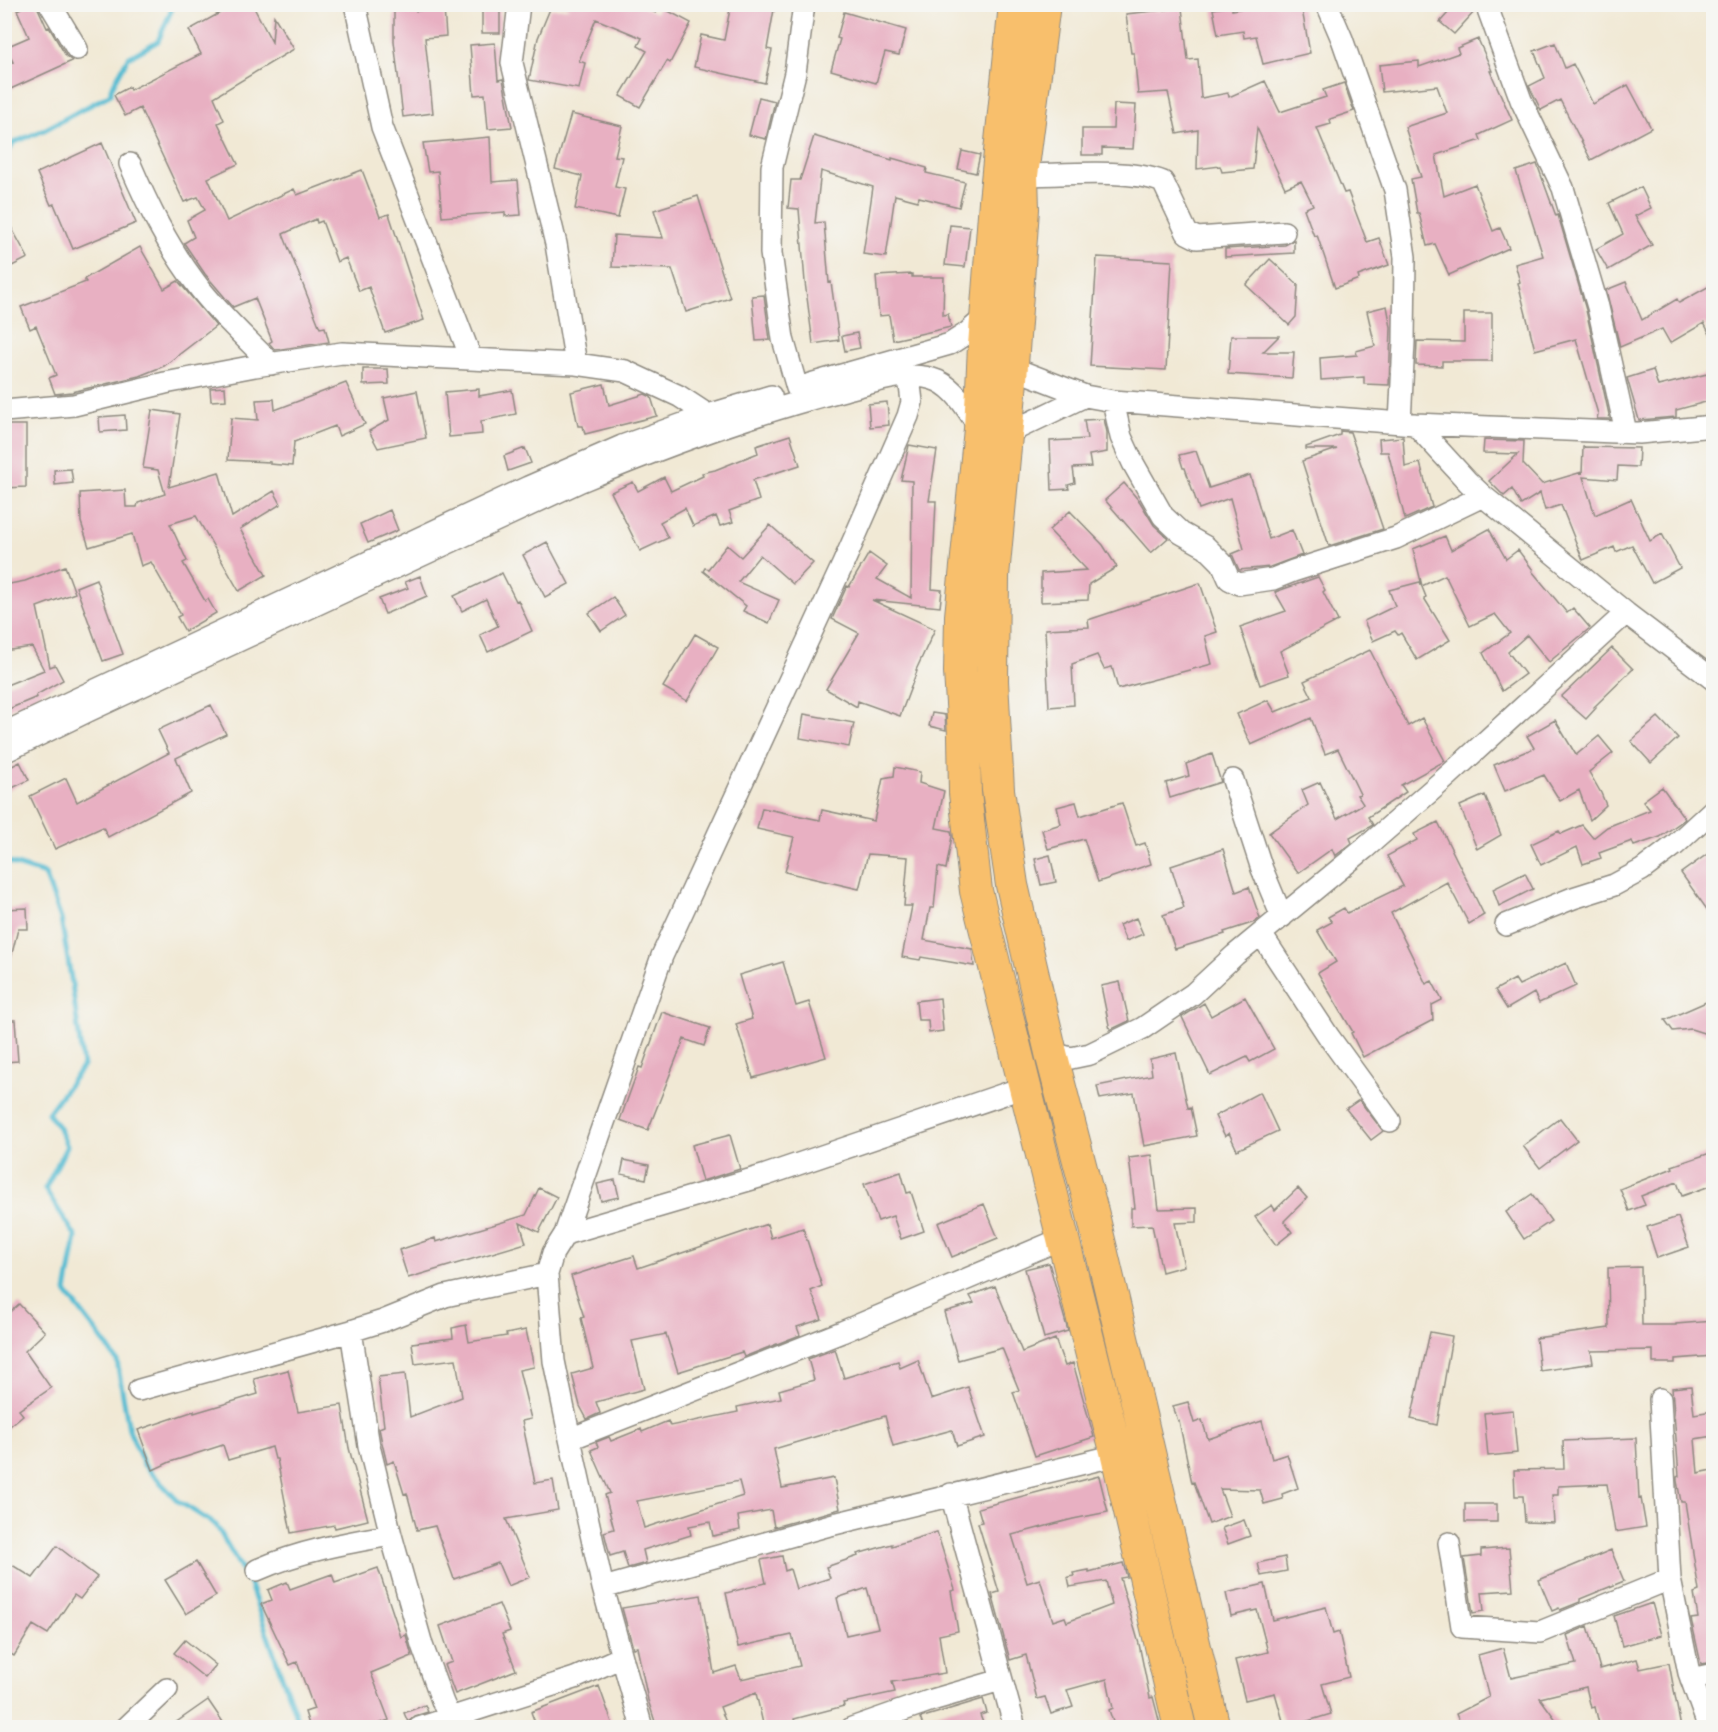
<svg xmlns="http://www.w3.org/2000/svg" width="1718" height="1732" font-family="'Architects Daughter',sans-serif">
  <style>
    .lines { fill: none; stroke-linecap: round; stroke-linejoin: round }
    .stream { stroke: #54bcd2; stroke-width: 5 }
    .building { fill: #e8b0c2; fill-rule: evenodd }
    .minor-casing { stroke: #8e8a80; stroke-width: 24 }
    .highway-casing { stroke: #8e8a80; stroke-width: 34 }
    .minor { stroke: #fff; stroke-width: 21 }
    .highway { stroke: #f8bf6c; stroke-width: 32 }
  </style>
  <rect width="100%" height="100%" fill="#f6f6f2"/>
  <filter id="ink" filterUnits="userSpaceOnUse"><feTurbulence type="fractalNoise" baseFrequency=".0167" numOctaves="2"/><feDisplacementMap in="SourceGraphic" scale="12" xChannelSelector="R" yChannelSelector="G"/><feConvolveMatrix kernelMatrix="1 2 1 2 8 2 1 2 1" color-interpolation-filters="sRGB"/></filter>
  <filter id="wash" filterUnits="userSpaceOnUse"><feTurbulence type="fractalNoise" baseFrequency=".008" numOctaves="4" result="noise"/><feDisplacementMap in="SourceGraphic" scale="24" xChannelSelector="R" yChannelSelector="G"/><feGaussianBlur stdDeviation="1.35" result="paint"/><feColorMatrix in="noise" values="0 0 0 0 0 0 0 0 0 0 0 0 0 0 0 0 0 1.4 0 .05"/><feComposite in="paint" operator="in"/></filter>
  <g filter="url(#wash)">
    <rect width="100%" height="100%" fill="#f1e9d5"/>
    <g class="lines">
      <path class="stream" d="M4 159 13 143 44 130 111 94V89L128 58 158 41 174 4
        M4 861 45 874 61 919 72 984 83 1066 48 1113 59 1128 67 1146 45 1189 76 1237 66 1292 102 1339 117 1361 129 1430 144 1465 178 1501 216 1525 249 1582 300 1728"/>
    </g>
    <g id="blocks">
      <path class="building" d="M29 4H36L47 28 49 27 66 56 72 61 4 92V63L13 62 6 47 29 37 17 10Z
        M236 4H252L272 42 274 16 294 49 214 97 224 120 218 123 238 164 208 178 227 221 294 189 297 195 362 170 380 217 389 214 424 320 385 333 369 287 359 291 346 258 337 262 322 221 317 223 316 219 283 234 320 328 325 327 329 342 275 350 269 343 272 341 255 298 233 307 205 274 184 243 194 237 187 220 205 210 198 197 184 202 140 108 125 116 114 95 129 87 130 90 201 54 189 30Z
        M561 4H636L656 13 659 6 691 23 670 63 667 61 640 107 620 96 647 51 638 46 642 38 596 19 579 61 585 63 579 89 529 80 538 38 550 9 570 8Z
        M731 4H775L767 49 772 50 765 83 694 67 701 35 724 40Z
        M1267 4H1301L1310 53 1263 64 1256 36 1244 38 1243 31 1218 35 1213 9 1232 6V10Z
        M1456 4H1474L1475 11 1454 34 1440 22Z
        M416 8V11L444 8 446 36 425 38 433 113 403 117 394 41V9Z
        M1182 8 1188 60 1198 59 1201 98 1228 93 1229 97 1265 81 1280 112 1326 97 1323 90 1344 83 1354 111 1330 119 1331 124 1317 128 1344 193 1348 192 1367 242 1379 238 1389 265 1358 276 1359 279 1335 288 1317 235 1314 236 1304 209 1313 205 1301 181 1285 188 1257 128 1253 169 1222 172 1220 166 1197 169 1198 130 1177 134 1168 92 1138 94 1134 53H1131L1126 14Z
        M482 9H500V33H482Z
        M844 12 906 30 899 55 885 52 876 83 831 70 840 39 837 38Z
        M1478 39 1492 71H1490L1512 120 1479 135 1481 140 1436 155 1444 196 1475 184 1493 231 1500 228 1509 248 1449 275 1435 244 1427 246 1419 213H1417L1411 179 1421 177 1405 127 1447 113 1437 86 1382 92 1379 65 1419 61V67L1459 53 1457 48Z
        M495 43 498 80 503 79 512 127 488 129 485 94 474 95 470 45Z
        M1555 43 1565 68 1573 64 1593 104 1628 85 1651 128 1591 160 1560 100 1541 110 1529 86 1545 78 1534 51Z
        M759 97 775 101 766 139 749 135Z
        M1114 104 1136 105 1133 149 1102 148V155H1082V129H1113Z
        M571 114 622 126 615 156 622 157 615 187 625 189 618 218 575 209 582 176 555 169Z
        M814 136 892 160V158L927 168 926 173 965 182 959 207 919 197 918 201 895 195 886 257 863 254 873 187 821 171 815 223 824 222 829 283 831 282 839 340 813 344 805 282 799 209 788 208 791 180H800Z
        M490 137 492 182 518 180 521 215 505 216V212L442 217 438 171 428 172 423 143Z
        M102 143 136 223 73 249 54 204 51 205 37 173Z
        M962 151 980 155 976 173 958 169Z
        M1537 164 1556 216 1558 215 1586 310 1610 419H1597L1598 414 1576 339 1535 350 1518 283 1520 282 1515 264 1543 256 1516 171Z
        M1641 187 1651 208 1635 216 1652 245 1608 270 1596 249 1623 234 1609 203Z
        M698 196 730 298 686 312 672 269 612 267 614 235 663 238 654 210Z
        M4 214 28 258 4 270Z
        M950 225 970 227 965 267 945 265Z
        M1294 240V253L1225 257V249L1285 245Z
        M140 247 164 289 178 281 216 326 164 366 139 376 72 392 55 394 49 378 56 375 36 326 30 329 21 307 86 282 84 279Z
        M1097 257 1172 261 1166 370 1090 366Z
        M1270 259 1298 285 1296 317 1289 325 1246 285Z
        M912 274V277H944L943 315 948 314 951 327 893 340 889 315 879 316 876 276Z
        M1626 282 1642 320 1677 299 1679 303 1713 284V340L1704 323 1670 343 1662 329 1620 347 1606 290Z
        M764 295 770 340 756 341 752 296Z
        M1387 306 1391 327 1389 385 1364 384V377L1321 380 1320 358 1357 355 1356 351 1375 346 1367 311Z
        M1464 313H1492V361H1442V366L1416 365 1417 341 1464 342Z
        M857 333 860 348 845 351 842 336Z
        M1231 336H1279L1263 352H1294L1292 378 1228 374Z
        M363 369H388L389 384 363 385Z
        M1653 370 1658 386 1707 374 1713 400 1676 410V417L1639 420 1627 378Z
        M346 383 365 424 339 436 335 426 294 442 292 466 270 464V462L228 460 231 418 258 420 256 400 274 399 275 410Z
        M604 384 609 405 645 394 651 397 657 416 585 434 583 426H578L571 392Z
        M225 387 226 400 211 401 210 388Z
        M479 389V396L512 390 516 414 481 421 482 434 449 437 445 392Z
        M417 391 426 438 378 448 369 431 389 420 384 398Z
        M887 402 889 425 870 427 868 404Z
        M152 410 180 414 169 487 219 472 232 517 274 491 281 504 240 529 266 575 239 591 196 516 170 524 187 561 183 563 205 601 208 599 216 613 185 631 177 617 181 615 151 562 141 566 132 534 89 547 81 522 80 493 125 490 126 507H137L138 503 165 494 158 470 143 468Z
        M125 415 126 430 100 432 99 417Z
        M1104 419 1107 432V452L1089 455 1091 467 1073 468 1075 483 1068 485 1069 489 1052 490 1050 441 1087 439 1084 420Z
        M4 425H26V487L4 488Z
        M1340 431 1350 432 1383 529 1329 546 1302 461 1337 449H1306V447L1340 435Z
        M790 435 800 465 753 480 759 500 729 511 733 522 720 526 716 516 693 526 685 508 660 522 668 538 640 551 611 492 633 482 638 491 664 477 671 491 703 476 702 473 715 470 758 453 756 446Z
        M1403 437 1405 467 1420 463 1432 507 1405 519 1388 452H1380L1379 439Z
        M1484 440 1524 441 1523 464 1542 484 1582 472V474L1583 447 1639 448 1638 467 1618 466 1617 480 1583 477 1595 515 1631 499 1650 541 1662 534 1680 568 1652 583 1632 545 1616 552 1614 547 1583 560 1561 505 1545 510 1540 493 1521 505 1512 489 1504 496 1489 481 1518 454 1483 453Z
        M909 445 937 450 929 501H936L932 589 942 590 940 607 872 600 935 629 916 670 917 671 900 716 858 701 857 707 826 689 859 633 832 619 847 586 849 587 869 553 887 566 877 579 911 598 912 481 901 480Z
        M525 448 531 463 508 471 504 456Z
        M1196 451 1209 488 1250 475 1269 539 1292 530 1302 555 1270 567 1239 570 1232 554 1244 549 1230 498 1199 509 1185 468H1183L1179 455Z
        M71 469 73 483 55 485 54 470Z
        M1124 483 1140 502 1154 525 1168 538 1151 553 1105 500Z
        M390 510 398 530 368 543 360 524Z
        M1070 511 1103 545 1117 567 1089 584 1088 600 1041 602V573L1087 570 1049 530Z
        M770 525 813 563 793 584 760 555 738 582 779 600 769 623 743 611 746 606 703 571 705 568 708 569 727 545 741 557Z
        M1489 529 1506 559 1518 550 1533 570 1532 571 1567 613 1573 608 1590 628 1549 662 1527 635 1508 652 1525 674 1502 691 1483 653 1510 633 1495 614 1470 626 1445 575 1422 586 1413 549 1445 536 1451 550Z
        M547 542 569 584 545 597 523 555Z
        M65 566 75 593 37 607 50 667 55 665 63 680 36 695 37 697 4 711V686L44 670 32 647 4 651V585L25 581Z
        M502 573 516 601 518 600 532 631 488 652 480 635 498 626 486 599 462 611 454 596Z
        M420 576 427 596 385 614 379 599 408 588 405 582Z
        M1318 577 1325 590 1323 592 1338 621 1280 651 1289 675 1260 685 1240 627 1286 611 1275 592Z
        M96 579 123 654 103 661 76 587Z
        M1420 582 1426 597 1424 598 1450 640 1417 660 1401 633 1398 635 1395 631 1373 641 1364 621 1395 606 1389 590Z
        M1200 583 1217 632 1205 636 1212 664 1118 689 1112 667 1104 669 1097 655 1072 664 1074 705 1049 707 1045 629 1089 627 1088 620Z
        M613 597 625 615 601 631 589 613Z
        M695 634 718 647 687 701 663 687Z
        M1612 648 1633 669 1594 707 1596 708 1586 719 1561 697Z
        M1370 650 1408 726 1422 718 1445 761 1401 785 1406 792 1368 817 1373 825 1350 838 1352 843 1335 856 1332 849 1298 873 1269 833 1308 805 1302 790 1320 782 1337 819 1363 804 1357 795 1360 794 1338 749 1325 754 1311 718 1251 745 1237 714 1268 700 1275 712 1312 697 1304 681Z
        M211 705 226 734 176 758 191 793 108 837 103 827 55 849 30 796 66 778 77 802 169 753 158 730Z
        M932 713 945 715 946 730 929 726Z
        M804 714 854 723 849 747 800 738Z
        M1658 717 1678 738 1651 763 1631 741Z
        M1555 720 1576 755 1599 736 1613 753 1589 772 1601 793 1606 805 1590 820 1579 790 1560 801 1544 775 1505 791 1494 765 1534 748 1527 736Z
        M1212 754 1221 782 1170 798 1166 783 1189 776 1186 764Z
        M20 762 29 780 4 792V770Z
        M895 767 920 772 919 783 944 791 936 828 951 831 952 836 946 869 938 867 934 908H930L924 940 972 949 974 966 921 957 920 960 902 957 912 906H904L908 857 868 854 859 889 785 872 794 837 757 829 762 808 820 820 822 810 874 821 883 778 894 776Z
        M1662 787 1685 819 1660 837 1634 846 1632 841 1599 853 1601 858 1583 864 1577 847 1541 865 1531 844 1559 831 1561 834 1582 825 1593 838 1607 827 1650 810 1643 801Z
        M1485 795 1501 835 1477 849 1460 806Z
        M1076 802 1080 816 1122 803 1136 846 1145 843 1151 864 1098 882 1084 839 1048 849 1042 830 1061 824 1057 807Z
        M1438 822 1484 915 1469 924 1447 882 1391 913 1426 984 1432 981 1442 1000 1432 1005 1433 1020 1363 1057 1351 1033 1353 1032 1318 973 1336 962 1317 930 1332 922 1328 917 1344 908 1347 913 1403 886 1387 856 1417 840 1414 834Z
        M1223 849 1236 892 1249 887 1260 918 1255 922 1224 932 1225 934 1175 949 1163 915 1184 908 1171 866Z
        M1713 850V918L1681 873Z
        M1050 855 1056 882 1041 885 1035 859Z
        M1525 873 1533 889 1499 906 1493 889Z
        M27 908 28 929H18L10 962 4 961V909Z
        M1136 918 1143 934 1126 941 1119 925Z
        M783 962 796 1006 809 1002 826 1057 753 1078 736 1024 752 1019 739 975Z
        M1566 963 1576 986 1539 1003 1534 993 1507 1009 1495 990 1515 979 1519 985Z
        M1120 982 1129 1021 1110 1030 1101 986Z
        M1245 997 1274 1049 1250 1062 1247 1057 1210 1075 1182 1017 1204 1003 1211 1016Z
        M940 998 943 1031 929 1033 928 1020H918L916 1001Z
        M1713 999V1036L1691 1029 1673 1031 1665 1020Z
        M662 1012 710 1028 704 1046 684 1039 648 1130 620 1120 639 1067 642 1068Z
        M4 1020H15L18 1061 4 1062Z
        M1176 1053 1188 1108 1191 1107 1197 1136 1144 1146 1134 1093 1100 1099 1097 1086 1152 1075 1150 1059Z
        M1260 1092 1278 1131 1237 1150 1229 1133 1225 1136 1215 1116Z
        M1359 1100 1383 1131 1371 1140 1346 1109Z
        M1560 1118 1577 1140 1540 1168 1523 1146Z
        M730 1135 740 1169 702 1181 692 1145Z
        M1713 1152V1185L1682 1196 1677 1182 1641 1196 1645 1205 1629 1211 1620 1189 1673 1168 1672 1166Z
        M1152 1155 1159 1209 1197 1208V1222L1175 1223 1184 1266 1162 1272 1152 1225 1131 1226V1208H1135L1129 1158Z
        M624 1160 649 1165 646 1179 621 1174Z
        M901 1172 907 1193 911 1192 924 1231 901 1239 893 1216 878 1221 864 1184Z
        M615 1180 619 1197 601 1201 597 1184Z
        M539 1188 557 1197 539 1232 520 1223 526 1243 408 1278 399 1250 435 1238 436 1242 526 1215Z
        M1298 1188 1307 1198 1284 1221 1292 1232 1276 1245 1255 1217 1272 1205 1275 1210Z
        M1532 1194 1551 1221 1524 1239 1506 1212Z
        M984 1204 998 1238 952 1257 938 1223Z
        M1678 1217 1689 1247 1657 1258 1647 1227Z
        M767 1224 771 1238 803 1228 822 1286 811 1291 822 1319 797 1327 800 1335 744 1357 742 1352 678 1372 666 1334 632 1341 644 1389 596 1402 600 1413 587 1419 580 1406 572 1374 593 1368 581 1318 584 1317 571 1276 634 1256 638 1268Z
        M1049 1263 1068 1331 1044 1338 1025 1269Z
        M1641 1267 1642 1325H1676V1324L1713 1321V1356L1675 1359V1363H1653V1350L1591 1351 1593 1363 1540 1371 1536 1338 1609 1328 1608 1268Z
        M995 1286 1022 1352 1055 1339 1065 1366 1073 1363 1094 1437 1035 1456 1013 1392 1019 1390 1002 1348 958 1360 944 1312 974 1303 970 1296Z
        M19 1304 45 1332 25 1351 51 1388 19 1410 23 1415 4 1431V1317Z
        M466 1325 469 1342 507 1336 506 1334 526 1330 534 1367 519 1370 531 1419 522 1421 535 1483 553 1480 558 1510 506 1519 530 1577 508 1586 498 1563 454 1579 435 1526 417 1530 407 1493 404 1494 394 1461 387 1464 382 1443 379 1428 384 1426 378 1377 405 1374 410 1417 462 1397 456 1359 415 1364 412 1343 453 1338 452 1328Z
        M1430 1332 1452 1336 1437 1425 1411 1419Z
        M835 1349 844 1378 898 1361 900 1368 918 1360 931 1399 968 1387 985 1437 957 1446 952 1430 893 1446 885 1416 774 1449 782 1488 834 1478 840 1509 774 1527 771 1510 738 1516 740 1530 713 1536 710 1522 689 1526 691 1535 643 1550 646 1563 628 1568 623 1552 610 1556 604 1532 614 1529 605 1495 610 1493 591 1450 598 1447 596 1442 609 1437 611 1441 641 1429 642 1432 668 1421 670 1426 738 1412 737 1407 781 1398 779 1390 814 1380 808 1359ZM739 1481 743 1496 644 1528 637 1501Z
        M288 1370 298 1412 342 1405 349 1448 368 1520 335 1528 334 1525 291 1533 277 1459H275L272 1447 228 1460 223 1445 170 1462 153 1470 138 1430 194 1411V1413L258 1394 254 1379Z
        M1691 1386 1694 1414 1713 1411V1436L1695 1439 1698 1473 1713 1470V1662L1701 1664 1691 1619 1698 1618 1694 1593 1699 1591 1685 1502H1681L1677 1481V1477L1679 1476 1672 1388Z
        M1188 1402 1194 1423 1202 1420 1208 1439 1262 1421 1272 1459 1287 1454 1298 1488 1282 1494 1283 1499 1264 1504 1260 1490 1220 1489 1230 1516 1209 1524 1194 1482 1192 1483 1179 1421H1178L1173 1406Z
        M1513 1410 1517 1453 1488 1456 1484 1413Z
        M1636 1438 1639 1499 1641 1498 1646 1527 1615 1532 1607 1484 1558 1486V1495H1552L1554 1523 1525 1522 1523 1496H1515L1514 1470 1564 1469 1563 1441Z
        M1099 1476 1108 1512 1073 1519 1012 1535 1027 1583 1040 1579 1053 1621 1065 1617 1067 1622 1112 1605 1106 1581 1070 1587 1068 1577 1074 1576 1073 1573 1089 1570V1572L1123 1563 1127 1577 1120 1578 1139 1644 1150 1698 1153 1697 1161 1728H1115L1109 1710 1113 1708 1107 1679 1067 1690 1073 1707 1051 1714 1045 1697 1037 1699 1026 1655 1010 1660 992 1594 999 1592 978 1523 982 1522 978 1508Z
        M1465 1504H1497V1522H1465Z
        M1244 1520 1250 1536 1228 1544 1222 1528Z
        M937 1532 955 1590 951 1591 958 1631 939 1635 945 1673 892 1682 895 1692 843 1703 844 1706 794 1719 795 1723 774 1728H764L756 1693 720 1707 728 1728H657L648 1700 637 1647 633 1648 622 1608 701 1595 714 1673 736 1666 741 1679 800 1666 792 1635 738 1647 726 1593 766 1583 761 1560 782 1556 785 1571 790 1569 796 1589 830 1578 826 1567 858 1556 857 1554 892 1544V1546ZM867 1588 878 1628 846 1635 837 1598Z
        M57 1546 97 1577 80 1599 74 1595 48 1634 33 1625 14 1656 4 1650V1570L9 1563 33 1578Z
        M1509 1548 1513 1590 1482 1592 1484 1611 1473 1613 1464 1558 1481 1556V1550Z
        M1611 1550 1624 1581 1580 1599V1602L1560 1610 1559 1608 1552 1611 1539 1580Z
        M1285 1557 1287 1571 1261 1576 1258 1563Z
        M196 1562 216 1596 186 1614 165 1580Z
        M378 1568 401 1637 406 1635 412 1656 371 1673 389 1720 368 1728H310L305 1712 314 1709 297 1662 290 1665 261 1604 272 1600 268 1590 287 1582 290 1589 332 1574 335 1583Z
        M1265 1584 1273 1620 1326 1607 1333 1634 1339 1632 1349 1677 1322 1684 1331 1714 1285 1728 1275 1693 1245 1700 1235 1660 1268 1652 1257 1610 1231 1616 1226 1593Z
        M1652 1603 1661 1635 1622 1646 1614 1616Z
        M499 1604 510 1631 502 1634 516 1670 455 1694 444 1665 452 1662 440 1626Z
        M1588 1626 1600 1669 1637 1659 1640 1669 1669 1663 1681 1728H1600L1595 1707 1591 1708 1586 1687 1540 1698 1562 1728H1462L1456 1714 1489 1697 1478 1655 1503 1648 1511 1678 1576 1664 1567 1635Z
        M185 1640 216 1665 205 1678 174 1653Z
        M599 1686 614 1728H537L531 1712Z
        M983 1699 987 1713 980 1715 985 1728H924L920 1718Z
        M208 1700 227 1728H168Z
        M425 1705 428 1712 415 1716 408 1722 404 1713Z"/>
    </g>
  </g>
  <g filter="url(#ink)">
    <use href="#blocks" fill-opacity="0" stroke="#8e8a80" stroke-width="1.5"/>
    <g class="lines">
      <defs>
        <path id="minor" d="M50 4 77 49
          M355 4 382 127 471 358
          M519 4 512 63 556 244 576 364
          M1327 4 1342 39 1395 190 1405 257 1404 342 1400 423
          M1486 4 1521 100 1563 188 1598 307 1626 432
          M130 164C148 206 167 245 195 282 216 311 245 337 271 364
          M1022 175C1062 175 1128 168 1163 182L1187 233 1197 238 1284 232
          M1010 367 1085 396 1113 401 1415 424 1639 433 1714 426
          M909 377 912 402 908 416 843 564 662 956 565 1234 553 1253 547 1274 554 1361 570 1439 842 1332 1061 1239
          M810 384 950 344 967 333 986 316
          M797 388 783 339 771 253 772 167 795 73 804 4
          M1113 401 1121 437 1133 463 1163 516 1181 533 1206 547 1222 563 1229 579 1239 584 1273 579 1293 571 1396 538 1483 496
          M4 411 74 405 165 383 255 366 342 353 576 364 625 371 679 396 708 415
          M1415 424 1468 482 1483 496 1626 613 1714 680
          M1006 434 1085 396
          M4 733 528 487 622 446 708 415 771 396
          M4 752 88 711 581 481C667 445 754 413 844 390 873 383 909 368 938 381 957 390 969 412 980 429
          M1233 780 1262 869 1282 917
          M1506 925 1573 898 1614 885 1642 870 1675 845 1714 809
          M1261 934 1329 1037 1390 1121
          M1051 1053 1071 1058 1090 1054 1143 1028 1193 994 1235 955 1364 849 1449 775 1626 613
          M565 1234 766 1175 1025 1087
          M351 1331 369 1446 391 1535 422 1645 443 1703 450 1718
          M139 1390 351 1331 383 1321 445 1296 547 1274
          M1660 1399 1670 1579 1689 1673 1709 1728
          M570 1439 603 1588 830 1525 1117 1455
          M951 1494 1015 1728
          M1449 1543 1462 1627 1540 1632 1670 1579
          M257 1570C300 1551 345 1543 391 1535
          M622 1657 642 1728
          M1691 1679 1714 1674
          M126 1728 167 1689
          M419 1728 575 1678 622 1657 603 1588
          M852 1728 932 1700 1001 1680"/>
        <path id="highway" d="M1015 4 995 201 984 346 980 429 961 616 960 672 964 735 965 793 976 891 1117 1455 1180 1728
          M1044 4 1022 175 1023 209 1010 393 993 576 992 681 998 790 1012 885 1051 1053 1093 1215 1214 1728"/>
      </defs>
      <use href="#minor" class="minor-casing"/>
      <use href="#highway" class="highway-casing"/>
      <use href="#minor" class="minor"/>
      <use href="#highway" class="highway"/>
    </g>
  </g>
  <rect width="1718" height="1732" fill="none" stroke="#f6f6f2" stroke-width="24"/>
</svg>
